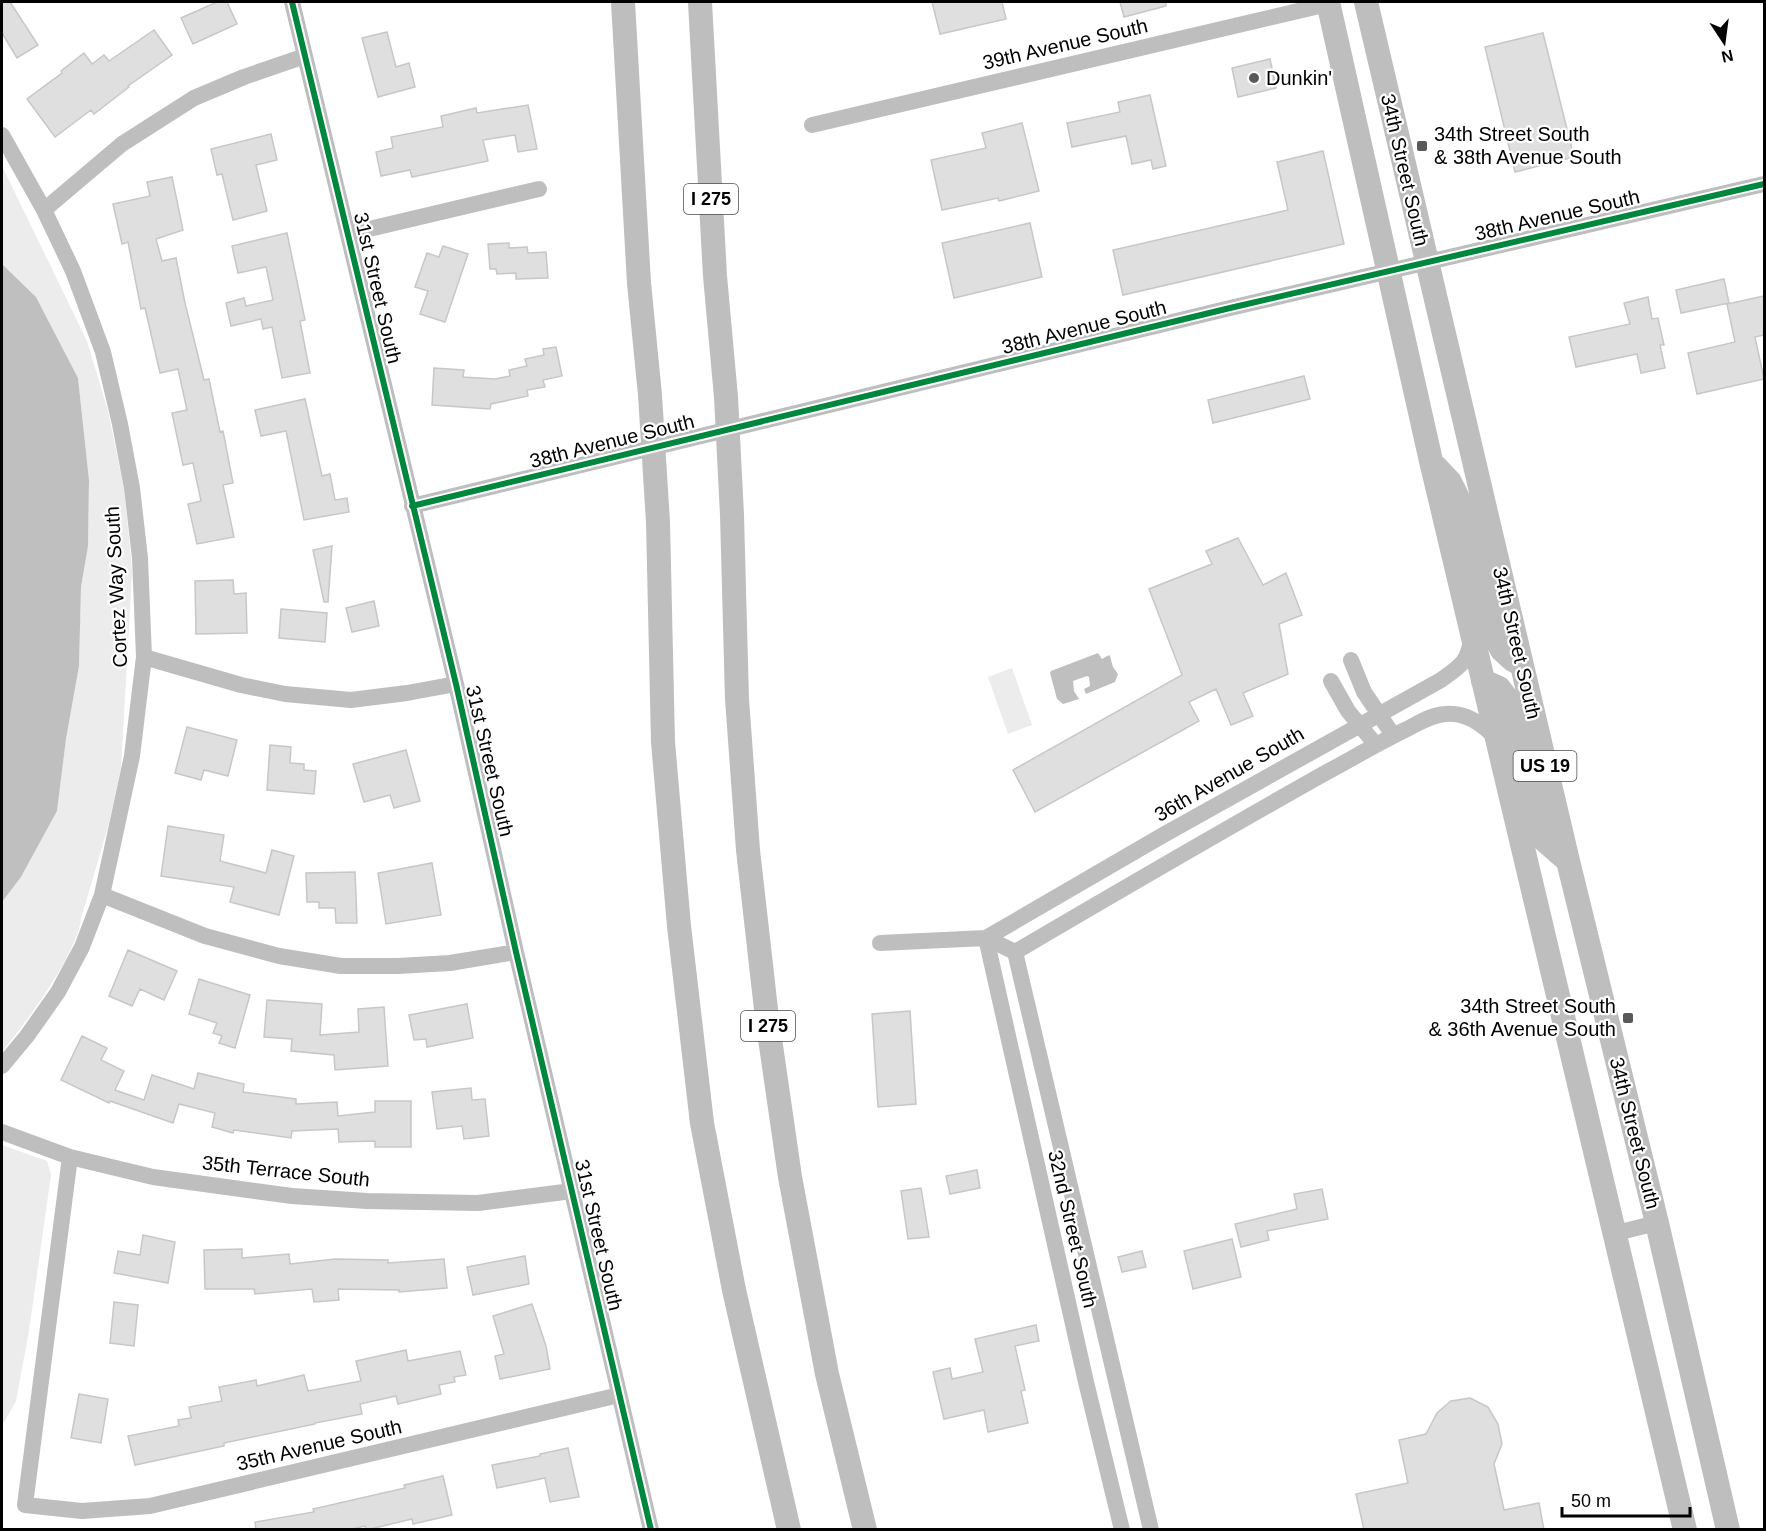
<svg xmlns="http://www.w3.org/2000/svg" width="1766" height="1531" font-family="Helvetica,sans-serif">
  <style>
    .green { fill: #ececec }
    .water { fill: #bfbfbf }
    .building { fill: #dfdfdf; stroke: #c7c7c7; stroke-width: 1.5 }
    .lines { fill: none; stroke-linecap: round; stroke-linejoin: round }
    .minor { stroke: #bebebe; stroke-width: 16 }
    .highway { stroke: #bebebe; stroke-width: 24 }
    .cycleway-casing { stroke: #fff; stroke-width: 10 }
    .cycleway { stroke: #00873e; stroke-width: 6 }
    .poi-dot { fill: #595959; stroke: #fff; stroke-width: 2 }
    .labels { text-anchor: middle; stroke-width: 4.5; stroke-linejoin: round; paint-order: stroke }
    .shield { fill: #fff; stroke: #4c4c4c; stroke-width: 1.5 }
    .shield-label { font-size: 18px; font-weight: bold; fill: #000 }
    .street-label { font-size: 20px; fill: #000; stroke: #fff }
    .poi-label { font-size: 20px; fill: #000; stroke: #fff; text-anchor: start }
  </style>
  <rect width="100%" height="100%" fill="#fff"/>
  <path class="green" d="M2 166 87 341 108 411 124 489 131 558 132 574 121 768 109 823 81 919C79 934 72 946 66 959 48 992 26 1022 2 1052V902L21 877 57 811 66 739 79 666 81 587 88 546 89 480 78 378 36 297 2 264Z
    M1012 668 1032 725 1008 734 988 677Z
    M2 1145 47 1161 51 1175 29 1331 16 1401 2 1426Z"/>
  <path class="water" d="M2 264 36 297 78 378 89 480 88 546 81 587 79 666 66 739 57 811 21 877 2 902Z
    M1098 653 1102 659 1109 655 1110 656 1113 667 1118 674 1115 682 1086 694 1084 689 1090 686 1089 677 1087 676 1073 681 1074 691 1079 699 1063 704 1057 699 1050 673 1051 671Z"/>
  <path class="building" d="M2 2H10L38 45 17 58 2 33Z
    M217 2H227L237 24 193 44 181 18Z
    M932 2H1002L1006 19 940 34Z
    M1120 2H1166V6L1124 17Z
    M154 30 172 55 128 86 129 87 94 114 91 110 55 137 27 99 62 73 61 71 84 53 92 64 104 55 109 61Z
    M387 32 396 67 409 63 415 87 378 97 362 38Z
    M1543 33 1574 157 1515 172 1485 47Z
    M1270 59 1276 88 1238 97 1232 68Z
    M1150 95 1166 166 1153 169 1151 160 1132 164 1126 136 1072 147 1067 123 1120 112 1118 102Z
    M528 105 537 149 518 152 515 135 483 140 488 161 412 177 410 170 381 176 376 152 393 148 391 137 443 127 441 116 476 108 477 113Z
    M1022 123 1039 191 999 201 998 198 942 210 931 160 986 148 982 133Z
    M271 134 277 160 256 165 267 211 233 220 222 174 217 175 211 149Z
    M1323 151 1344 244 1123 295 1113 250 1288 210 1277 162Z
    M172 177 183 230 156 239 162 261 176 258 185 303 204 380 209 379 220 432 223 431 233 483 223 485 234 537 197 544 188 504 201 501 193 463 183 465 172 413 187 410 178 369 160 373 145 308 141 309 128 242 122 244 113 204 150 196 147 182Z
    M1030 223 1042 277 954 298 942 243Z
    M287 233 305 320 300 321 310 373 282 378 272 327 263 329 261 319 231 326 226 303 244 298 246 306 273 300 266 267 238 273 232 246Z
    M509 243V248L527 247 528 253 546 252 548 278 516 279V273L497 274 496 269H490L488 244Z
    M443 246 468 254 445 322 420 314 428 291 415 287 427 253 439 257Z
    M1724 279 1729 303 1681 313 1676 290Z
    M1764 296V335L1755 337 1764 379 1697 394 1688 353 1735 342 1727 304Z
    M1648 297 1652 319 1658 318 1664 345H1660L1665 368 1641 373 1637 354 1576 367 1569 337 1630 324 1624 303Z
    M556 347 562 376 543 380 545 387 527 390 528 396 491 404 490 409 432 405 434 368 464 370 463 377 495 379 510 376 509 370 527 366 525 359 544 355 543 349Z
    M1304 376 1310 399 1213 423 1208 400Z
    M305 399 322 476 330 474 335 500 347 498 349 512 304 520 286 431 261 436 255 410Z
    M1238 538 1263 585 1286 573 1302 615 1279 624 1288 674 1243 693 1253 716 1231 725 1216 689 1189 702 1199 721 1035 812 1013 770 1182 675 1149 589 1212 564 1206 551Z
    M332 546 328 602H324L313 550Z
    M233 580 234 594 246 593 247 633 196 634 195 581Z
    M374 601 379 626 352 632 346 608Z
    M281 609 327 613 325 642 279 638Z
    M187 727 237 740 228 776 204 770 201 780 175 773Z
    M270 745 291 747 290 763 304 764V770L316 771 314 794 267 790Z
    M406 750 420 801 394 808 390 795 364 802 353 764Z
    M168 826 224 835 220 861 266 873 272 850 294 856 279 915 230 902 234 887 161 876Z
    M432 863 441 915 386 924 378 873Z
    M355 872 357 923H336L335 908H319V902H307L306 873Z
    M128 950 177 971 164 1000 140 989 132 1006 109 996Z
    M199 979 250 995 235 1048 219 1043 222 1036 213 1033 217 1023 189 1014Z
    M267 1000 322 1004 320 1035 359 1032 358 1009 384 1007 388 1066 335 1070 334 1055 291 1051 292 1039 264 1037Z
    M467 1004 473 1038 427 1047 426 1039 414 1040 409 1015Z
    M910 1011 916 1104 878 1107 872 1014Z
    M82 1036 107 1048 101 1060 124 1071 115 1090 144 1100 152 1075 194 1089 198 1073 244 1084 243 1092 296 1099V1104L337 1102 338 1116 375 1112V1101H411V1147H375V1141L339 1142 338 1129 292 1131 291 1138 234 1130 233 1133 212 1127 215 1113 179 1104 173 1123 110 1101 109 1103 61 1080Z
    M471 1088 472 1100 485 1099 489 1136 464 1139 462 1126 437 1129 432 1092Z
    M977 1170 980 1188 950 1194 946 1176Z
    M921 1188 929 1237 908 1239 901 1191Z
    M1322 1189 1328 1219 1267 1231 1269 1240 1241 1247 1235 1224 1297 1209 1294 1194Z
    M143 1235 175 1242 168 1283 114 1273 118 1251 140 1255Z
    M1232 1239 1241 1277 1193 1289 1184 1251Z
    M242 1249V1258L289 1254 290 1264 335 1259 388 1260V1263L444 1259 447 1288 399 1292V1290L338 1289 339 1300 314 1302 312 1289 255 1294 254 1289H205L204 1250Z
    M1142 1251 1146 1267 1122 1272 1118 1257Z
    M525 1256 529 1284 473 1295 467 1267Z
    M114 1302 138 1305 134 1346 110 1343Z
    M532 1304 546 1346 550 1369 500 1379 495 1356 504 1354 493 1316Z
    M1036 1325 1039 1341 1015 1346 1025 1390 1021 1391 1028 1423 988 1432 984 1410 944 1419 933 1372 950 1368 952 1379 983 1372 975 1339Z
    M406 1350 408 1361 460 1351 466 1375 454 1377 455 1382 439 1385 441 1394 398 1404 396 1396 360 1404 362 1414 315 1423V1424L224 1443V1446L135 1465 128 1436 179 1426 178 1420 191 1418 189 1407 222 1401 219 1387 256 1380 257 1386 304 1375 308 1391 361 1381 356 1361Z
    M79 1394 108 1399 101 1443 71 1438Z
    M1470 1398 1488 1407 1498 1424 1502 1444 1494 1464 1504 1510 1539 1503 1544 1530H1364L1356 1494 1408 1483 1399 1440 1426 1434 1437 1413 1451 1401Z
    M568 1448 579 1497 550 1502 545 1478 497 1488 492 1465 540 1456V1454Z
    M443 1476 452 1515 413 1524 412 1519 366 1530 365 1526 348 1530H256L255 1522 314 1512 313 1509 405 1488 404 1485Z"/>
  <g class="lines">
    <path class="minor" d="M292 2 456 684 516 952 651 1530
      M812 125 1328 4
      M2 135 44 210 73 271 103 352 120 424 132 488 140 558 144 657 132 756 102 895 82 947 58 992 27 1036 2 1066
      M44 210 122 144 194 98 244 77 305 56
      M348 234 539 189
      M412 506 1230 308 1764 184
      M144 657 241 685 285 694 351 700 407 693 456 684
      M1351 660 1364 692 1393 735
      M1331 681 1348 711 1376 745
      M102 895 205 936 279 956 341 966H398L450 963 516 952
      M986 938 1086 1382 1122 1530
      M986 938 1165 834 1441 680C1459 667 1469 662 1471 638
      M880 943 986 938 1015 952
      M1015 952 1151 1530
      M1015 952C1119 891 1222 831 1327 772 1353 758 1380 742 1407 729 1419 723 1431 715 1445 714 1466 712 1482 724 1496 738
      M2 1132 70 1157 153 1177 292 1196 367 1201 478 1203 572 1191
      M70 1157 25 1505 82 1511 150 1506 619 1395
      M1616 1233 1657 1223"/>
    <path class="highway" d="M623 2 639 283 650 395 658 522 663 742 679 926 702 1123 734 1290 789 1530
      M700 2 715 276 726 397 732 515 737 699 748 850 767 1018 790 1177 827 1374 865 1530
      M1328 2 1431 461 1685 1530
      M1366 2 1568 861 1657 1223 1728 1530
      M1436 467 1450 482 1458 498 1472 556 1495 637 1502 650 1513 660 1522 665
      M1483 681 1499 688 1509 701 1531 785 1544 840 1568 861"/>
    <defs>
      <path id="cycleway" d="M292 2 456 684 516 952 651 1530
        M412 506 1230 308 1764 184"/>
    </defs>
    <use href="#cycleway" class="cycleway-casing"/>
    <use href="#cycleway" class="cycleway"/>
  </g>
  <g class="poi-dot">
    <circle cx="1254" cy="78" r="6"/>
    <rect x="1416" y="140" width="12" height="12" rx="3"/>
    <rect x="1622" y="1012" width="12" height="12" rx="3"/>
  </g>
  <g class="labels">
    <g class="shield">
      <rect x="684" y="184" width="54" height="30" rx="4.5"/>
      <rect x="1513.5" y="751" width="63" height="30" rx="4.5"/>
      <rect x="741" y="1011" width="54" height="30" rx="4.5"/>
    </g>
    <g class="shield-label">
      <text x="711" y="205">I 275</text>
      <text x="1545" y="772">US 19</text>
      <text x="768" y="1032">I 275</text>
    </g>
    <g class="street-label">
      <text transform="translate(1065 44) rotate(-13)" y="7">39th Avenue South</text>
      <text transform="translate(1405 170) rotate(77)" y="7">34th Street South</text>
      <text transform="translate(1557 215) rotate(-13)" y="7">38th Avenue South</text>
      <text transform="translate(378 288) rotate(77)" y="7">31st Street South</text>
      <text transform="translate(1084 327) rotate(-14)" y="7">38th Avenue South</text>
      <text transform="translate(612 441) rotate(-14)" y="7">38th Avenue South</text>
      <text transform="translate(116 587) rotate(-93)" y="7">Cortez Way South</text>
      <text transform="translate(1517 643) rotate(77)" y="7">34th Street South</text>
      <text transform="translate(490 761) rotate(77)" y="7">31st Street South</text>
      <text transform="translate(1229 774) rotate(-30)" y="7">36th Avenue South</text>
      <text transform="translate(1635 1133) rotate(76)" y="7">34th Street South</text>
      <text transform="translate(286 1171) rotate(6)" y="7">35th Terrace South</text>
      <text transform="translate(1073 1229) rotate(77)" y="7">32nd Street South</text>
      <text transform="translate(599 1235) rotate(77)" y="7">31st Street South</text>
      <text transform="translate(319 1445) rotate(-13)" y="7">35th Avenue South</text>
    </g>
    <g class="poi-label">
      <text x="1266" y="85">Dunkin'</text>
      <text x="1434" y="141">34th Street South<tspan x="1434" dy="23">&amp; 38th Avenue South</tspan></text>
      <text x="1616" y="1013" text-anchor="end">34th Street South<tspan x="1616" dy="23">&amp; 36th Avenue South</tspan></text>
    </g>
  </g>
  <rect width="1766" height="1531" fill="none" stroke="#000000" stroke-width="6"/>
  <g transform="translate(1724 42) rotate(167)" stroke="#ffffff" stroke-width="4.5" paint-order="stroke">
  <path d="M0-4.5L10 22L0 15L-10 22Z" fill="#000000"/>
  <text y="-9" font-size="16" font-weight="bold" text-anchor="middle" fill="#000000">N</text>
  </g>
  <path d="M1562 1507v9h128v-9" fill="none" stroke="#000000" stroke-width="3"/>
  <text x="1571" y="1507" font-size="18" fill="#000000" stroke="#ffffff" stroke-width="4.5" paint-order="stroke">50 m</text>
</svg>
